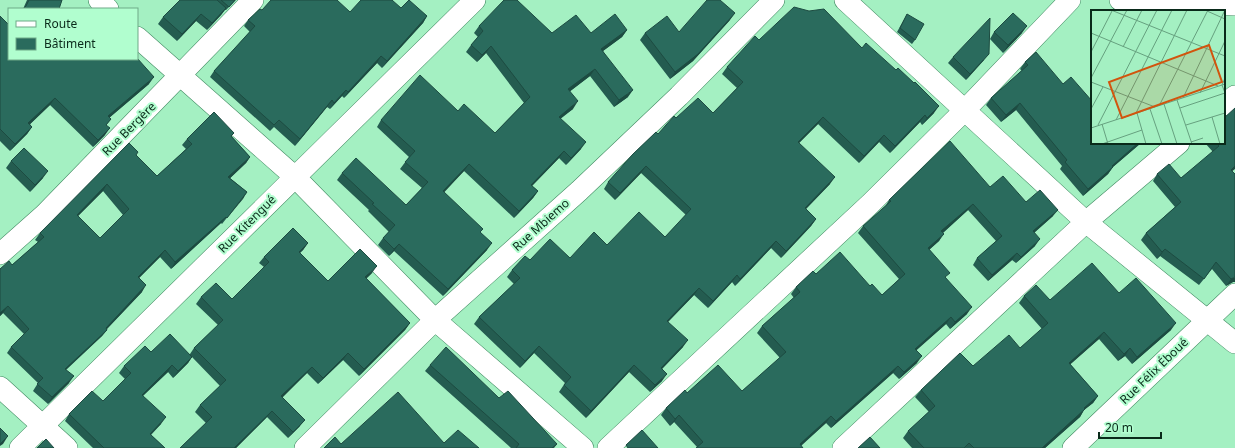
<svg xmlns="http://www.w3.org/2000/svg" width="1235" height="448" font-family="'Noto Sans',sans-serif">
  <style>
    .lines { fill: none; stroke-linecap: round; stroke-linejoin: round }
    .street-casing { stroke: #408a61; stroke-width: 22 }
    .street { stroke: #fff; stroke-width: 21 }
    .wall { fill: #245c50; fill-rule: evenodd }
    .shaded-wall { fill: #1d4b41 }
    .building { fill: #2a6b5d; stroke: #1d4b41; fill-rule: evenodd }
    .labels { text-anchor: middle; stroke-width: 4; stroke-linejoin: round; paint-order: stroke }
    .street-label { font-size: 12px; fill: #0a2a1a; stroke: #b1fecf }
    .inset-road { fill: none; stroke: #66a17f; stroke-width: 1 }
    .view { fill: #d2540d; fill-opacity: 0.15; stroke: #d2540d; stroke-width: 2 }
    .inset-edge { fill: none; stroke: #0a2a1a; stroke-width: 2 }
  </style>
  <rect width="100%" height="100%" fill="#a4f0c2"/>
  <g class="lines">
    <defs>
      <path id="street" d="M99 0 108 9
        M845 0 1086 222 1235 343
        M1120 0 1235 5
        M137 37 295 177 435 320 583 448
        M1224 105 1235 96
        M0 254 45 214 253 0
        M0 387 67 448
        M20 448 475 0
        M305 448 435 320 579 191 679 96 774 0
        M608 448 870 204 965 110 1070 0
        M843 448 1086 222 1179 143
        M1073 448 1235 294"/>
    </defs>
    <use href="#street" class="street-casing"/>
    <use href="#street" class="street"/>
  </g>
  <path class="wall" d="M27 0H62L23 9Z
    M180 0H236L226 10H225L221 15 207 30 196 21 177 41 158 24 163 17Z
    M401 8 427 16 423 23 382 68 377 63 344 98 342 96 330 109 327 107 295 146 274 127 270 131 210 77 214 71 250 32 244 26 248 20 262 10 350 12Z
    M907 14 915 40 912 44 897 32Z
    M0 16 8 24 149 84 109 118 111 119 106 125 105 135 93 147 50 105 30 124 32 127 27 134 10 151 0 141Z
    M730 20 693 61 670 79 640 40 645 33 679 32Z
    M479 26 552 33H591L627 30 622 37 603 51 628 97 614 107 590 76 570 91 573 109 560 118 581 149 566 165 559 158 532 186 538 191 533 198 514 218 464 171 443 192 480 232 487 250 443 296 394 251 389 256 378 245 383 238 389 232 368 211 369 210 337 180 342 173 406 205 422 188 400 169 409 157 377 127 381 120 458 111 495 133 524 103 486 53 477 62 466 52 471 45 478 37 474 33Z
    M994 32 1022 33 1003 53 990 39Z
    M759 40 862 48 934 113 922 125 920 122 890 153 879 142 859 163 818 124 799 143 830 184 806 209 816 219 811 226 781 258 771 248 735 286 732 282 708 308 694 295 668 322 683 347 662 369V381L650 392 629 372 586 418 559 392 565 383 534 353 520 368 474 324 479 317 514 284 507 277 512 270 530 260 570 258 607 245 665 237 686 215 641 173 615 200 604 189 608 182 658 134 676 118 713 113 737 88 722 74 727 67Z
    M1036 52 1092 143H1141L1113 167 1108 174 1083 196 1060 169 1062 166 1016 110 1001 122 986 105 991 98 1022 71 1020 69 1025 62Z
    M953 57 984 60 966 80 948 63Z
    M232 137 250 157 246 163 230 178 247 192 222 224 221 223 171 269 160 257 139 278 142 292 107 329V330L102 336 66 370 69 383 48 404 33 391 38 383 7 353 11 347 24 334 3 313 0 316V269L12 265 38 242 35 240 40 233 136 155 157 176 186 149 182 145 187 139ZM103 191 123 215 100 238 78 216Z
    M1205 143H1224L1232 171 1233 282 1226 286 1212 269 1199 285 1160 256 1157 259 1141 240 1146 233 1175 207 1153 181 1157 174 1181 178 1213 152Z
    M11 161 43 178 30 192 6 168Z
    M990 187 1026 202 1053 216 1034 233 1035 246 1016 263 1012 260 988 281 973 265 977 258 996 241 968 210 943 233 939 241 929 250 967 314 950 329 946 324 916 350 917 363 899 379 893 373 831 428 826 423 801 446 697 447 674 422 670 426 661 415 666 408 687 393 742 391 780 358 757 333 762 326 794 298 791 294 796 287 816 274 870 286 882 295 899 279 858 233 863 226 885 207 889 200Z
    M308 243 303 250 300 253 328 281 372 273 366 279 410 323 405 330 359 376 343 360 318 384 307 373 282 397 300 426 288 438 267 417 236 448H180L206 423 195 412 200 405 220 386 192 357 188 363 173 378 168 372 143 396 161 424 151 435 165 448H93L65 421 69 414 103 401 125 379 119 373 124 366 151 352 190 354 194 348 218 325 196 304 201 297 232 299 264 267 259 263 264 257Z
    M1119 293 1171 330 1132 364 1125 356 1118 361 1099 339 1070 364 1098 396 1093 403 1084 410 1080 417 1045 448H912L903 438 908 431 929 412 915 397 921 390 1020 348 1042 329 1019 303 1024 296 1050 300Z
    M430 365 499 398 557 444 554 448H511L425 371Z"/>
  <path class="shaded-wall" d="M226 8 221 15 207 30 212 23Z
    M735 13 730 20 693 61 670 79 675 72Z
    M201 14 196 21 177 41 182 34Z
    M427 16 423 23 382 68 387 61Z
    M1027 26 1022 33 1003 53 1008 45Z
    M627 30 622 37 596 56 601 49Z
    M491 46 486 53 477 62 482 55Z
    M989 54 984 60 966 80 970 74Z
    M381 56 377 63 344 98 348 92Z
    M595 69 590 76 564 96 568 89Z
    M154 77 149 84 103 123 108 116Z
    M346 90 342 96 330 109 334 103Z
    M633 90 628 97 614 107 619 100Z
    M55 98 50 105 24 130 28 123Z
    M332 100 327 107 295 146 300 139Z
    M578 101 573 109 554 124 559 117Z
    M1020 103 1016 110 1001 122 1006 115Z
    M939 106 934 113 922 125 927 118Z
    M925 115 920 122 890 153 895 146Z
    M823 117 818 124 793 149 798 142Z
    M32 127 27 134 10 151 15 144Z
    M110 128 105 135 93 147 98 140Z
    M884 135 879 142 859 163 864 156Z
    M586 142 581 149 566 165 571 158Z
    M1138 143H1141L1107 172 1112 166Z
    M564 151 559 158 526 192 531 185Z
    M250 157 246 163 224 184 228 177Z
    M469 164 464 171 438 199 443 191Z
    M646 166 641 173 615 200 620 193Z
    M1235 166V169L1226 176 1231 170Z
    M1113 167 1108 174 1083 196 1088 189Z
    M48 171 43 178 30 192 35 185Z
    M835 177 830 184 800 215 805 208Z
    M107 184 103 191 73 221 77 215Z
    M538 191 533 198 514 218 519 211Z
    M247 192 243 199 222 224 227 218Z
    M973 204 968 210 937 238 941 231Z
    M1058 210 1053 216 1028 238 1033 231Z
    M226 217 221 223 171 269 175 262Z
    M816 219 811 226 781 258 786 251Z
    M944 234 939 241 923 255 928 248Z
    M1040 239 1035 246 1016 263 1021 257Z
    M776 241 771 248 735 286 740 279Z
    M308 243 303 250 294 258 299 252Z
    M492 243 487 250 443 296 448 289Z
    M399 244 394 251 389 256 394 249Z
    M1165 249 1160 256 1157 259 1162 252Z
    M165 250 160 257 134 283 138 277Z
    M1017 253 1012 260 988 281 992 275Z
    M377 266 372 273 360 284 365 277Z
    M737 275 732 282 708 308 713 301Z
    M1235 277V282H1233L1226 286 1231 279Z
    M146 285 142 292 101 335 106 328Z
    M699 288 694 295 662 328 667 321Z
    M8 306 3 313 0 316V313Z
    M972 307 967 314 950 329 955 322Z
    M951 317 946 324 910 356 915 349Z
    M410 323 405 330 359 376 364 369Z
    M1176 323 1171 330 1132 364 1137 357Z
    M107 330 102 336 60 375 65 369Z
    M1104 332 1099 339 1064 370 1069 363Z
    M688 340 683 347 656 375 661 368Z
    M539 346 534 353 520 368 525 361Z
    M1130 348 1125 356 1118 361 1124 354Z
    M348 353 343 360 318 384 323 378Z
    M922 356 917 363 899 379 904 372Z
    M192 357 188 363 173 378 178 371Z
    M172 365 168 372 137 401 142 395Z
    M634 365 629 372 586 418 591 411Z
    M898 366 893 373 831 428 836 421Z
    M312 367 307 373 277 403 281 396Z
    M667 374 662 381 650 392 655 385Z
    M74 376 69 383 48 404 52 397Z
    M1098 396 1093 403 1084 410 1080 417 1045 448H1042L1084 408Z
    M272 411 267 417 236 448H234Z
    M679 415 674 422 670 426 675 419Z
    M831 416 826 423 798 448 800 444Z
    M166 417 161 424 145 440 150 434Z
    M305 420 300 426 288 438 293 432Z
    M8 436 3 444 0 446V444Z"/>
  <path class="building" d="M29 0H62L59 9H23L26 6Z
    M180 0H217L226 8 212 23 201 14 182 34 163 17Z
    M221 0H235L229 7Z
    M271 0H337L350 12 361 0H392L401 8 409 0 427 16 387 61 381 56 348 92 346 90 334 103 332 100 300 139 279 120 274 125 214 71 255 26 248 20 260 9 262 10Z
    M504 0H517L552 33 576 15 591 33 615 14 627 30 601 49 633 90 619 100 595 69 568 89 578 101 559 117 586 142 571 158 564 151 531 185 538 191 519 211 469 164 443 191 483 229 480 232 492 243 448 289 399 244 394 249 383 238 395 225 372 204 374 203 342 173 356 158 406 205 428 182 405 162 415 151 381 120 420 75 458 111 464 104 495 133 530 97 491 46 482 55 471 45 483 31 479 26Z
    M707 0H720L735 13 698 54 675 72 645 33 667 16 679 32Z
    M794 7 809 11 824 9 862 48 866 43 896 70 898 68 914 83 915 82 939 106 927 118 925 115 895 146 884 135 864 156 823 117 798 142 835 177 805 208 816 219 786 251 776 241 740 279 737 275 713 301 699 288 667 321 688 340 661 368 667 374 655 385 634 365 591 411 564 385 571 377 539 346 525 361 479 317 520 278 512 270 525 256 530 260 550 239 570 258 594 232 607 245 639 212 665 237 691 209 646 166 620 193 608 182 633 154 656 132 658 134 674 116 676 118 698 98 713 113 743 82 727 67 755 36 759 40Z
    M1013 13 1027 26 1008 45 994 32Z
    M907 14 924 24 915 40 900 28Z
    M0 16 8 24 9 23V59H137V58L154 77 108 116 111 119 106 125 110 128 98 140 55 98 28 123 32 127 15 144 0 129Z
    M990 18 989 54 970 74 953 57Z
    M1036 52 1063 84 1071 77 1092 101V143H1138L1112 166 1113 167 1088 189 1065 162 1067 160 1020 103 1006 115 991 98 1028 65 1025 62Z
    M1235 108V166L1231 170 1235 174V277L1231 279 1216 262 1204 279 1165 249 1162 252 1146 233 1181 202 1157 174 1169 164 1181 178 1219 146 1216 143H1224V118Z
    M214 112 234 133 231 136 250 157 228 177 247 192 227 218 226 217 175 262 165 250 138 277 146 285 106 328 107 330 65 369 74 376 52 397 37 384 43 378 11 347 29 329 8 306 0 313V269L9 261 12 265 44 237 40 233 129 143 138 152 136 155 157 176 192 144 187 139ZM107 184 129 209 100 238 77 215Z
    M950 141 990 187 1003 176 1026 202 1040 190 1058 210 1033 231 1040 239 1021 257 1017 253 992 275 977 258 1002 236 973 204 941 231 944 234 928 248 950 273 945 277 972 307 955 322 951 317 915 349 922 356 904 372 898 366 836 421 831 416 800 444 803 448H696L703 442 679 415 675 419 666 408 685 390 687 393 718 365 742 391 786 352 762 326 800 292 796 287 813 271 816 274 840 252 870 286 872 284 882 295 905 274 863 226 891 201 889 200Z
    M24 148 48 171 35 185 11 161Z
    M293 228 308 243 299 252 328 281 360 249 377 266 365 277 410 323 364 369 348 353 323 378 312 367 281 396 305 420 293 432 272 411 234 448H180L212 417 200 405 226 380 194 348 223 320 201 297 216 283 232 299 269 262 264 257Z
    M1092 263 1119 293 1136 278 1176 323 1137 357 1130 348 1124 354 1104 332 1069 363 1098 396 1084 408 1085 409 1042 448H974L969 443 964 448H924L908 431 935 406 921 390 960 353 973 366 1009 335 1020 348 1048 323 1024 296 1036 285 1050 300Z
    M170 334 192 357 178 371 172 365 142 395 166 417 150 434 165 448H104L69 414 92 391 103 401 131 373 124 366 145 346 151 352Z
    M446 347 499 398 508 391 557 444 552 448H516L519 444 430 365Z
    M398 392 444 443 458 430 479 448H324L335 437 341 444Z
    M0 428 8 436 0 444Z
    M642 430 658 448H628L626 445Z
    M870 437 880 448H858Z
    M46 439 54 448H37Z"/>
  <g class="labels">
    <g class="street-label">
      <text transform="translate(129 129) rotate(-45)" y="4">Rue Bergère</text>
      <text transform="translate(247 224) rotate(-45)" y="4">Rue Kitengué</text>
      <text transform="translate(541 225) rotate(-42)" y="4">Rue Mbiemo</text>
      <text transform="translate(1154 371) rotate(-44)" y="4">Rue Félix Éboué</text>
    </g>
  </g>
  <g transform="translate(1091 10)">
    <rect width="134" height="134" fill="#a4f0c2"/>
    <path class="inset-road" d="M20 0 134 46M116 1 134 9M0 23 127 76M32 37 51 0M0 42 21 1M0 68 36 0M0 72 64 97M109 83 134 31M134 83 131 75 134 68M92 88 134 0M86 90 101 134M73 94 86 134M68 96 117 0M89 98 134 83M0 99 12 77M59 99 71 134M45 103 96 0M46 103 55 134M121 107 129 134M25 110 81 0M11 114 17 134M7 115 66 0M95 115 134 103M0 118 134 74M100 132 112 128M11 134 51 120"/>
    <path class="view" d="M118 35 131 72 31 108 18 72Z"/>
    <rect width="134" height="134" class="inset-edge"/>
  </g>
  <rect x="8" y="8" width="130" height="52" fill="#b1fecf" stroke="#6ea987"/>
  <rect x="16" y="21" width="20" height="6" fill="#ffffff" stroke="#6ea987"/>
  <text x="44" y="28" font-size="12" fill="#0a2a1a">Route</text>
  <rect x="16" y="38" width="20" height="12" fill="#2a6b5d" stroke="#6ea987"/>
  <text x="44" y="48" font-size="12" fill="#0a2a1a">Bâtiment</text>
  <path d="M1099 432v6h62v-6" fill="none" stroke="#0a2a1a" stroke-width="2"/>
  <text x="1105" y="432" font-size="12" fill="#0a2a1a" stroke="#b1fecf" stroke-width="3" paint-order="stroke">20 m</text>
</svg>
